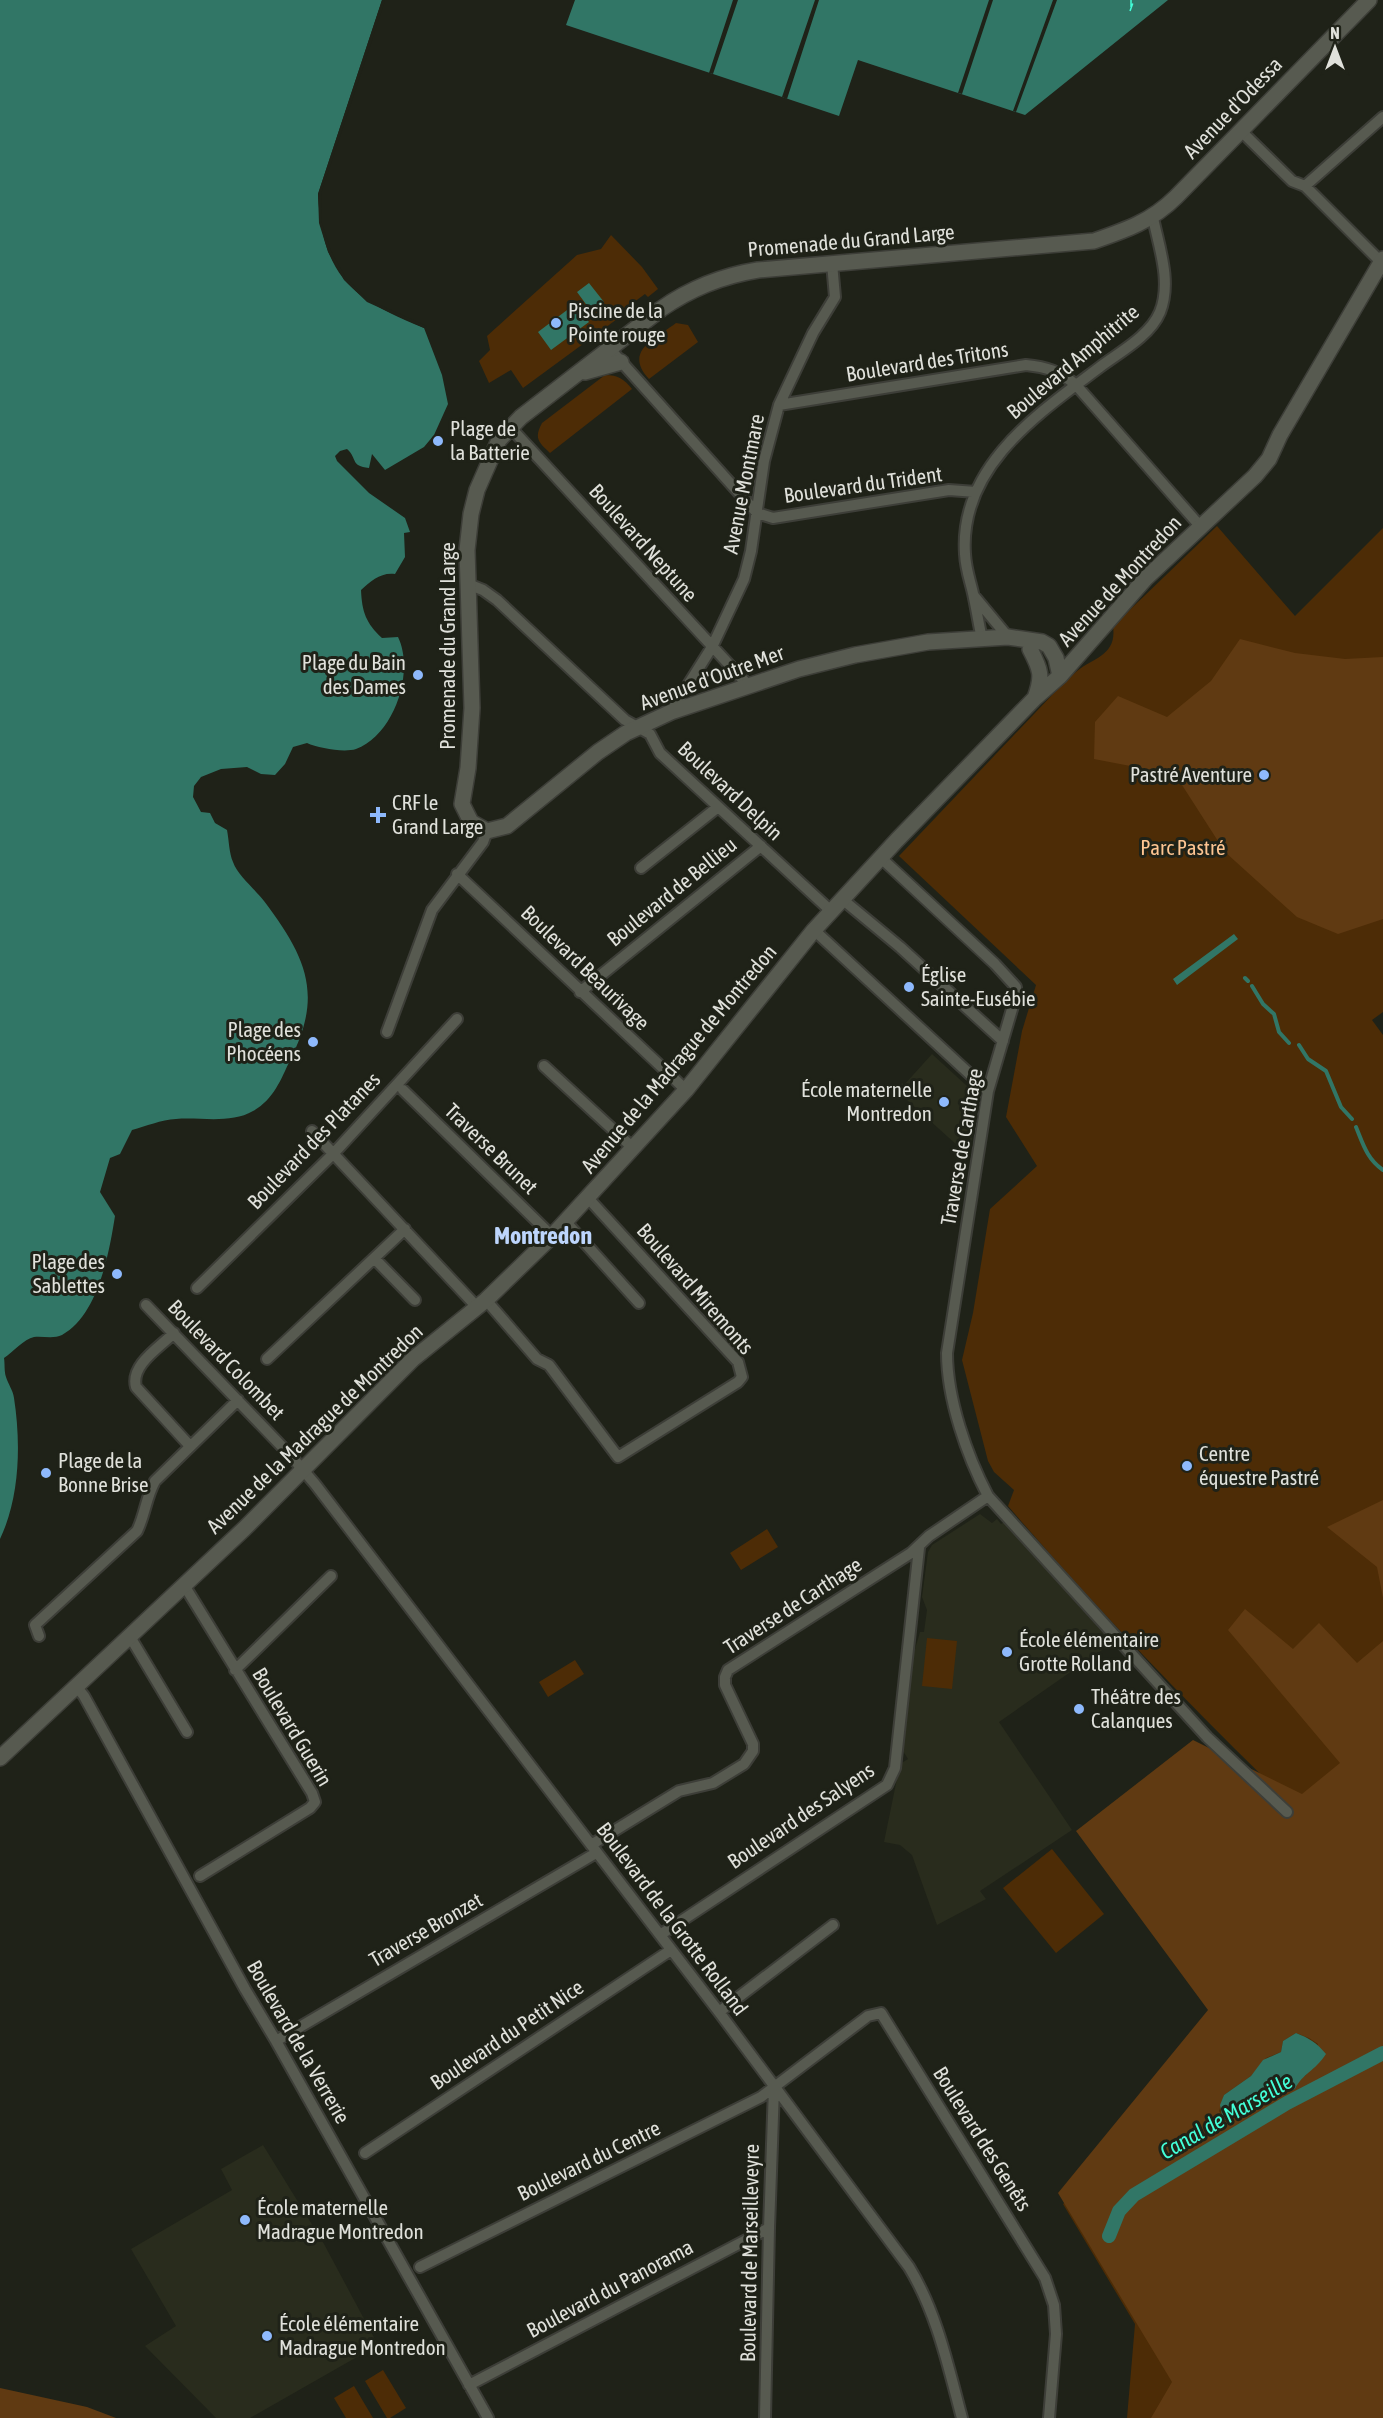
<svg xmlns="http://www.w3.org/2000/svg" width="1383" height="2418" font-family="'Asap Condensed',sans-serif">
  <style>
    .built { fill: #292c1d }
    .green { fill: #4d2c06 }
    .forest { fill: #603a12; fill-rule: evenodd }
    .water { fill: #317666 }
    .pier { fill: #1f2218 }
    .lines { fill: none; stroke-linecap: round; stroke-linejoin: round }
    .stream { stroke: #317666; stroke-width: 4 }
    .canal { stroke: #317666; stroke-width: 14 }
    .ferry { stroke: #43fed8; stroke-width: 1.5; stroke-dasharray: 8 6; stroke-linecap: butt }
    .street-casing { stroke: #3d3e38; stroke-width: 14 }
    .secondary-casing { stroke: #3d3e38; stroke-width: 18 }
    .street { stroke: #575a50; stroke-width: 10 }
    .secondary { stroke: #575a50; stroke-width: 15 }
    .poi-dot { fill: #8eb9fc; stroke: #1f2218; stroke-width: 2 }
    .labels { text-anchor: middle; stroke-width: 6; stroke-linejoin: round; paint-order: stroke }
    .street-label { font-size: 21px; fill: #e0e1db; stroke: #1f2218 }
    .poi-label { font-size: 21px; fill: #e0e1db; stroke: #1f2218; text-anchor: start }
    .park-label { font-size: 21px; fill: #fec592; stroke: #1f2218 }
    .water-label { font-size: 22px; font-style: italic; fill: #43fed8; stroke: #1f2218 }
    .quarter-label { font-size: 24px; font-weight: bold; fill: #bdd5fc; stroke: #1f2218 }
  </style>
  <rect width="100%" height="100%" fill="#1f2218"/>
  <path class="built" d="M932 1054 979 1097 969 1156 896 1090 902 1083 904 1085Z
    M980 1514 992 1523 997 1519 1001 1524 1004 1522 1112 1643 999 1722 1072 1830 980 1891 986 1899 937 1925 912 1855 900 1845 884 1842 900 1764 908 1759 903 1751 913 1656 920 1632H924L927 1610 922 1597 928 1552 932 1545Z
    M263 2145 324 2244 378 2345 250 2418H216L145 2346 176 2326 131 2249 232 2190 221 2169Z"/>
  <path class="green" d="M611 235 642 267 658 289 648 297 645 294 626 308 628 311 523 388 511 370 489 383 479 361 490 350 487 336 577 255 601 249Z
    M676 323 688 325 698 342 649 379C623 351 655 339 676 323Z
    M605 375C618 375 624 379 632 389L550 453C538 442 534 438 542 423Z
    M1217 526 1295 616 1383 528V1012L1372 1020 1383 1035V2418H1127L1135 2324 1063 2204 1237 2041 1308 1820C1203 1720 1103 1616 1008 1506L1014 1490 994 1472 988 1461 962 1360 973 1313 990 1209 1037 1166 1006 1117 1022 1031 1036 985 899 856 1052 695C1060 687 1068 679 1077 671 1095 657 1117 655 1113 626Z
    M767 1529 778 1547 741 1570 730 1553Z
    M927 1638 957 1641 952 1689 922 1686Z
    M575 1660 584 1674 548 1697 539 1682Z
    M1052 1849 1104 1914 1056 1953 1003 1888Z
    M383 2370 406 2408 390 2418H387L365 2381Z
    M354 2386 373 2418H346L334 2398Z"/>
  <path class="forest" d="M1240 639 1295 653 1345 659 1383 657V919L1338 934 1297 917 1225 852 1182 785 1146 769 1094 759 1095 722 1118 696 1167 717 1211 681Z
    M1383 1500V1598L1377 1567 1327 1527Z
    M1245 1609 1293 1649 1319 1623 1357 1663 1383 1641V2418H1151L1172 2382 1058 2193 1208 2010 1076 1831 1193 1740 1302 1794 1340 1763 1228 1630ZM1296 2033 1309 2038 1318 2044 1306 2075 1299 2079 1295 2089 1235 2109 1231 2113 1230 2120 1225 2121 1219 2111 1224 2095 1251 2076 1266 2058 1281 2052 1283 2041Z
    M0 2388 87 2407 116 2418H0Z"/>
  <path class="water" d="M0 0H382L318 194C322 276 352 299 424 328L442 375 448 404 434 435 424 447 385 470 372 454 369 468C350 466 358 459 347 449L340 451 335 456 337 461 369 493 405 518 410 532 404 533 405 557 395 574C381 572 371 581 361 590 362 612 366 623 382 638L398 637C415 672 394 735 356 749 344 753 318 748 307 743L293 747 285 764 275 775 261 774 247 767 221 769 201 777 194 786 193 797 201 812 210 813 215 823 227 830C229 840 229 853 233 862 238 876 255 889 264 901 306 957 324 994 290 1060 281 1080 273 1100 253 1111 231 1124 201 1117 176 1119 161 1120 146 1126 132 1130L120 1154 110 1158 100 1192 115 1216C109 1254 98 1315 62 1335 54 1339 43 1336 34 1337 24 1339 13 1352 4 1358 5 1364 4 1371 6 1377 8 1384 13 1390 14 1398 21 1443 20 1497 0 1539Z
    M575 0H1168L1025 115 858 60 839 116 566 25Z
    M589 283 604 302 591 311 577 292Z
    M575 304 589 322 551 350 538 332Z
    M1234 934 1238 939 1177 985 1173 979Z
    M1296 2033C1309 2038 1317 2043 1326 2054 1315 2071 1302 2074 1295 2089L1235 2109 1231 2113 1230 2120H1223L1220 2105 1224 2095 1251 2076 1263 2060 1281 2052 1283 2041Z"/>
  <path class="pier" d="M382 0 385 1 321 194 322 223 331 251 346 278 369 300 427 326 424 328 367 302 344 280 328 252 319 223 318 194Z
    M733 0H738L713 74 709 73Z
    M815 0H819L787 99 782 97Z
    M989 0H993L962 94 958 93Z
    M1053 0H1057L1016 112 1013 111Z"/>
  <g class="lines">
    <path class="stream" d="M1245 978 1248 981
      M1252 986 1263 1004 1274 1014 1279 1032 1289 1043
      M1299 1045 1308 1059 1326 1071 1341 1107 1352 1119
      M1356 1127C1363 1144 1367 1159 1383 1170"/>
    <path class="canal" d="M1109 2236 1119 2211 1134 2195 1287 2103 1383 2053"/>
    <path class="ferry" d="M1131 7V0
      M1130 11 1134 0"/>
    <defs>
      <path id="street" d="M1240 130 1292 181 1305 186 1381 262
        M1305 186 1383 117
        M609 348 757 513 773 518 949 490 976 492
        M779 405 1026 365C1046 367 1060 371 1076 385L1200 526
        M510 427 748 685
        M468 584 483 590 497 600 625 720 650 734 660 753 831 911
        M974 596 1008 637
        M982 639C979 626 977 612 974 598 971 582 966 572 965 554 959 466 1039 413 1100 367 1120 352 1150 336 1160 312 1172 282 1159 247 1153 218
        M671 712 712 647 744 579 751 551 764 461 779 405 813 333 835 297 832 263
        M880 857 995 964 1016 987 1015 999 988 1091 947 1353C947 1399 967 1456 988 1496L1207 1737 1287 1812
        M641 868 718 807
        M457 874 686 1090
        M842 899 900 947 1003 1041
        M814 930 988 1091
        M580 992 761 846
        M387 1032 432 910 483 842 487 831
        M544 1066 633 1148
        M403 1090 552 1236
        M312 1131 477 1307
        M566 1222 639 1303
        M374 1258 415 1300
        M197 1288 334 1153 457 1019
        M486 1300 537 1359 549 1365 618 1457 738 1382 742 1377 738 1362 588 1198
        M146 1305 291 1456 315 1484 719 2012 909 2267C937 2313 948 2366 962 2418
        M174 1333C160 1347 130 1365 136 1387L190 1446
        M267 1359 405 1229
        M184 1585 312 1793 315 1802 310 1808 200 1876
        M129 1635 187 1732
        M39 1636 35 1625 137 1531C145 1515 146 1497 155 1481L238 1400
        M235 1670 331 1576
        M76 1686 84 1696 245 1989 276 2041 488 2418
        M591 1845 679 1791 713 1783 744 1764 753 1751V1744L725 1685V1677L728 1670 911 1553 929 1536 988 1496
        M660 1935 887 1785 895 1768 919 1548
        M719 2012 833 1925
        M276 2041 596 1853
        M365 2153 671 1950
        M420 2267 761 2097 868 2016 881 2013 1045 2278 1054 2305 1056 2334 1049 2418
        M469 2385 769 2228
        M765 2418 769 2228 774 2088"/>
      <path id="secondary" d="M585 372 621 362
        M1030 649C1041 670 1043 676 1035 698
        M1060 676 1056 658 1049 646 1042 642 1008 637 928 642 855 655 799 669 671 712 626 733 598 752 507 826 487 831 471 822 462 804 468 768 472 708 467 550 471 514 477 490 499 440 521 417 661 309C691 288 721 276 758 270L1094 241C1126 230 1152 221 1176 197L1369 0
        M0 1758 244 1529 413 1359 486 1300 552 1236 686 1090 814 930 897 840 1035 698 1060 676 1145 579 1255 476 1269 459 1280 435 1383 259"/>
    </defs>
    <use href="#street" class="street-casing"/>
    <use href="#secondary" class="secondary-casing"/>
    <use href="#street" class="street"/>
    <use href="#secondary" class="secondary"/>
  </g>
  <g class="poi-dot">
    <circle cx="556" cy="323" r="6"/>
    <circle cx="438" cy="441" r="6"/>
    <circle cx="418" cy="675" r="6"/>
    <circle cx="1264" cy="775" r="6"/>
    <path d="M375 806h6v6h6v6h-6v6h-6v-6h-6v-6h6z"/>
    <circle cx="909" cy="987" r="6"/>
    <circle cx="313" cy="1042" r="6"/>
    <circle cx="944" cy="1102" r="6"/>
    <circle cx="117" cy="1274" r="6"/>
    <circle cx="1187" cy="1466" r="6"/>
    <circle cx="46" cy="1473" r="6"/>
    <circle cx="1007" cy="1652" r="6"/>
    <circle cx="1079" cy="1709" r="6"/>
    <circle cx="245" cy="2220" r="6"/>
    <circle cx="267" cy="2336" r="6"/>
  </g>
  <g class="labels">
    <g class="street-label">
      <text transform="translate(1233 108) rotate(-46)" y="7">Avenue d'Odessa</text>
      <text transform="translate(851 241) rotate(-5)" y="7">Promenade du Grand Large</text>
      <text transform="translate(927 362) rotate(-9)" y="7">Boulevard des Tritons</text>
      <text transform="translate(1073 362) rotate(-40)" y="7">Boulevard Amphitrite</text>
      <text transform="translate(744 484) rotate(-79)" y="7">Avenue Montmare</text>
      <text transform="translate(863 485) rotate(-8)" y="7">Boulevard du Trident</text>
      <text transform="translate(643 543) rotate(48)" y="7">Boulevard Neptune</text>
      <text transform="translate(1120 581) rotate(-47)" y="7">Avenue de Montredon</text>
      <text transform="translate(448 646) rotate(-90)" y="7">Promenade du Grand Large</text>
      <text transform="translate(712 678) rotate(-20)" y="7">Avenue d'Outre Mer</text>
      <text transform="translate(730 791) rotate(43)" y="7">Boulevard Delpin</text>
      <text transform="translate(672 892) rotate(-39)" y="7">Boulevard de Bellieu</text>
      <text transform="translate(585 968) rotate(44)" y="7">Boulevard Beaurivage</text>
      <text transform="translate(679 1059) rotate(-50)" y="7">Avenue de la Madrague de Montredon</text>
      <text transform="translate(314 1141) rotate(-46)" y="7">Boulevard des Platanes</text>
      <text transform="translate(962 1147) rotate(-80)" y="7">Traverse de Carthage</text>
      <text transform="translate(491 1149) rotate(44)" y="7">Traverse Brunet</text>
      <text transform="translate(695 1289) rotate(49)" y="7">Boulevard Miremonts</text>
      <text transform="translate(226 1360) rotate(46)" y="7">Boulevard Colombet</text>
      <text transform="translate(315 1429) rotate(-44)" y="7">Avenue de la Madrague de Montredon</text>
      <text transform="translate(793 1606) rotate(-33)" y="7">Traverse de Carthage</text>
      <text transform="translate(292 1727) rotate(59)" y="7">Boulevard Guerin</text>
      <text transform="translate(801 1816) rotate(-34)" y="7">Boulevard des Salyens</text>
      <text transform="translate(672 1919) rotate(53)" y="7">Boulevard de la Grotte Rolland</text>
      <text transform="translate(426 1930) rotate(-30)" y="7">Traverse Bronzet</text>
      <text transform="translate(507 2035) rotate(-34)" y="7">Boulevard du Petit Nice</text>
      <text transform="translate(298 2042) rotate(60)" y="7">Boulevard de la Verrerie</text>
      <text transform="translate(982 2139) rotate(58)" y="7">Boulevard des Genêts</text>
      <text transform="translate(589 2161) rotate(-26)" y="7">Boulevard du Centre</text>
      <text transform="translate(750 2253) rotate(-89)" y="7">Boulevard de Marseilleveyre</text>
      <text transform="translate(610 2289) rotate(-28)" y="7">Boulevard du Panorama</text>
    </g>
    <g class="poi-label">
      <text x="568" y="318">Piscine de la<tspan x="568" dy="24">Pointe rouge</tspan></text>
      <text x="450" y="436">Plage de<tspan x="450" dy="24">la Batterie</tspan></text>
      <text x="406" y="670" text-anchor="end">Plage du Bain<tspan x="406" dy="24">des Dames</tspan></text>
      <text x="1252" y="782" text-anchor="end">Pastré Aventure</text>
      <text x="392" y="810">CRF le<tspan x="392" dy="24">Grand Large</tspan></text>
      <text x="921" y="982">Église<tspan x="921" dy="24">Sainte-Eusébie</tspan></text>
      <text x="301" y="1037" text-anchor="end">Plage des<tspan x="301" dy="24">Phocéens</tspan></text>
      <text x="932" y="1097" text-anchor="end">École maternelle<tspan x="932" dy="24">Montredon</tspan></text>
      <text x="105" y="1269" text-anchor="end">Plage des<tspan x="105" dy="24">Sablettes</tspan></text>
      <text x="1199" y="1461">Centre<tspan x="1199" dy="24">équestre Pastré</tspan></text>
      <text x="58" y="1468">Plage de la<tspan x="58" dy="24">Bonne Brise</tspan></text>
      <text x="1019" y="1647">École élémentaire<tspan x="1019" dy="24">Grotte Rolland</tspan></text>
      <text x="1091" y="1704">Théâtre des<tspan x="1091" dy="24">Calanques</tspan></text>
      <text x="257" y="2215">École maternelle<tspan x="257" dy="24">Madrague Montredon</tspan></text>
      <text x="279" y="2331">École élémentaire<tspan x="279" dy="24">Madrague Montredon</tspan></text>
    </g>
    <g class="park-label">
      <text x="1183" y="855">Parc Pastré</text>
    </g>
    <g class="water-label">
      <text transform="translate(1226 2116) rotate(-30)" y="8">Canal de Marseille</text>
    </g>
    <g class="quarter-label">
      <text x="543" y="1244">Montredon</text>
    </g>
  </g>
  <g transform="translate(1335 48)" stroke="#1f2218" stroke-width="4.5" paint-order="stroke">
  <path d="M0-4.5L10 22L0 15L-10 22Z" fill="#e0e1db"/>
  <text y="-9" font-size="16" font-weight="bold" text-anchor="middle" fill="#e0e1db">N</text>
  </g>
</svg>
